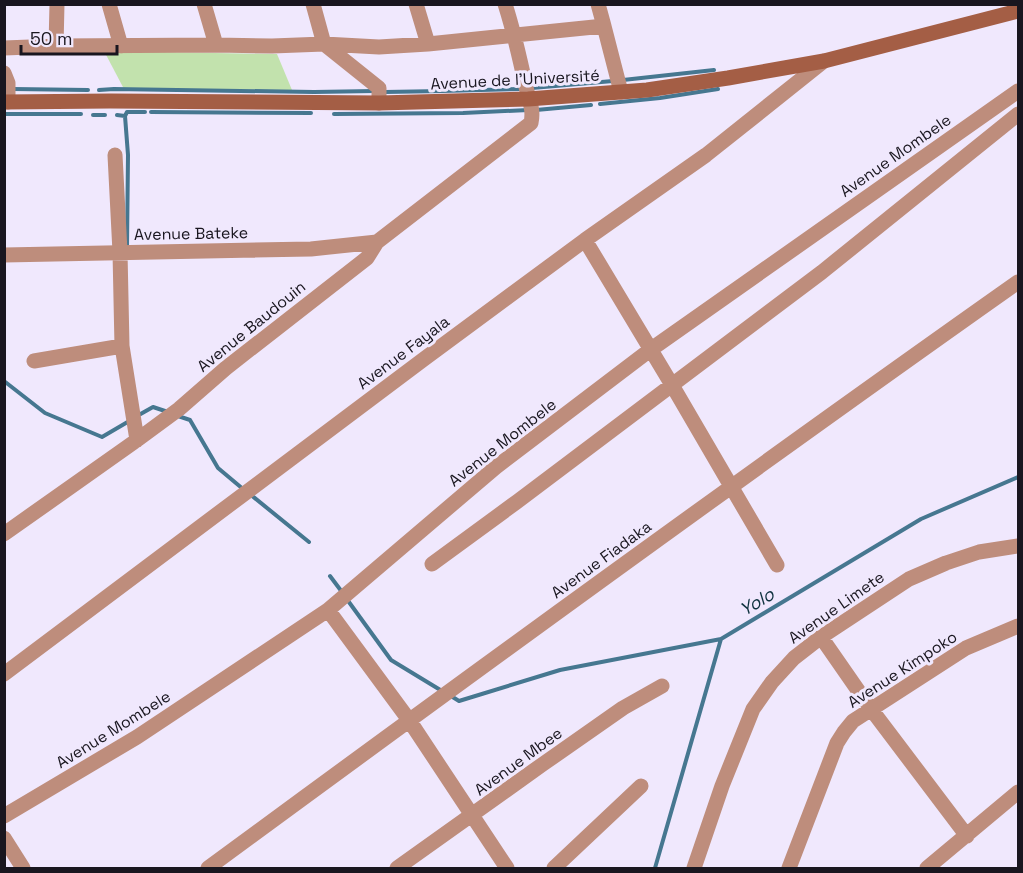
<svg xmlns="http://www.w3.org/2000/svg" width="1023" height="873" font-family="'Space Grotesk',sans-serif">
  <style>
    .green { fill: #c2e2ad }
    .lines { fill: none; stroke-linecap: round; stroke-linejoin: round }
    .stream { stroke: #467790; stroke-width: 4 }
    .street { stroke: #be8d7c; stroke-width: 15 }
    .secondary { stroke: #a45e45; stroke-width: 15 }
    .labels { text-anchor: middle; stroke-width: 6; stroke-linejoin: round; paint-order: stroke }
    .street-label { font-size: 16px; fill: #19161f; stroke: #f0e8fd }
    .water-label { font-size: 18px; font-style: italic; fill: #0e313e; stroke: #f0e8fd }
  </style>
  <rect width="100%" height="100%" fill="#f0e8fd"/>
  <path class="green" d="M104 51 277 54 292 90 124 89Z"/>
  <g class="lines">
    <path class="stream" d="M623 80 714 70
      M532 88 613 81
      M13 89 88 90
      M99 90 114 89 314 92 374 91
      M385 92 442 91 521 89
      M600 104 660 98 718 89
      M536 110 591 105
      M151 112 311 113
      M4 114H81
      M334 114 463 113 528 110
      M93 115H105
      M117 115 125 116 128 155 127 247
      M125 116 127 112H145
      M4 381 45 413 102 437 131 420
      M137 416 153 407 168 412
      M178 416 190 420 218 468 243 489
      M251 495 309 542
      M330 576 342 592
      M346 598 391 660 442 691
      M451 696 459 701 560 670 721 639
      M655 868 721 639 921 519 1018 477"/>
    <path class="street" d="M109 4 121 46
      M204 4 216 45
      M313 4 324 44 379 88V103
      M416 4 428 44
      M604 26 621 92
      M56 46 57 4
      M4 48 56 46 216 45 272 46 324 44 379 47 428 44 604 26 598 4
      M4 73 8 83V102
      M115 155 120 252 122 346 137 440
      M585 240 672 385 777 565
      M4 255 311 249 377 242
      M34 361 122 346
      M4 534 137 440 179 409 226 368 367 258 377 242 531 123C534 109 529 101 526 87 520 59 514 32 505 4
      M432 564 518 501 822 272 1018 114
      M328 610 409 720 507 868
      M821 637 871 709 967 836
      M4 674 424 359 585 240 706 155 824 61
      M4 816 137 737 328 610 496 467 650 350 1018 91
      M4 838 23 868
      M208 868C476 671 746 474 1018 282
      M397 868 543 764 623 708 662 686
      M554 868 641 786
      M694 868 722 786 753 709 772 682 794 658 821 637 909 579 946 563 979 552 1018 546
      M789 868 837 743 844 732 853 721 966 648 1018 626
      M927 868 1018 792"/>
    <path class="secondary" d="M4 102 110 101 379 103 528 99 647 90 728 78 824 61 1018 11"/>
  </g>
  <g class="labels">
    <g class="street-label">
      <text transform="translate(515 79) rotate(-3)" y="6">Avenue de l’Université</text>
      <text transform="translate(895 155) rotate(-35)" y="6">Avenue Mombele</text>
      <text transform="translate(191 233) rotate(-1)" y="6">Avenue Bateke</text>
      <text transform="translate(251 326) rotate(-39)" y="6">Avenue Baudouin</text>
      <text transform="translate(403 352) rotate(-37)" y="6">Avenue Fayala</text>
      <text transform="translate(502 442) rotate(-38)" y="6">Avenue Mombele</text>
      <text transform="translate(601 559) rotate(-36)" y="6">Avenue Fiadaka</text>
      <text transform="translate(836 607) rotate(-35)" y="6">Avenue Limete</text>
      <text transform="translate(902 669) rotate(-33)" y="6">Avenue Kimpoko</text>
      <text transform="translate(113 729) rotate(-32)" y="6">Avenue Mombele</text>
      <text transform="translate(518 761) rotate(-36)" y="6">Avenue Mbee</text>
    </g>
    <g class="water-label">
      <text transform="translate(757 602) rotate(-31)" y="6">Yolo</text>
    </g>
  </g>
  <rect width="1023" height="873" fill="none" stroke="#19161f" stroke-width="12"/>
  <path d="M21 45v9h96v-9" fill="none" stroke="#19161f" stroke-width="3"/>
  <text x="30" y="45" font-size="18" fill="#19161f" stroke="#f0e8fd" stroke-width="4.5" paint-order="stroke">50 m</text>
</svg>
